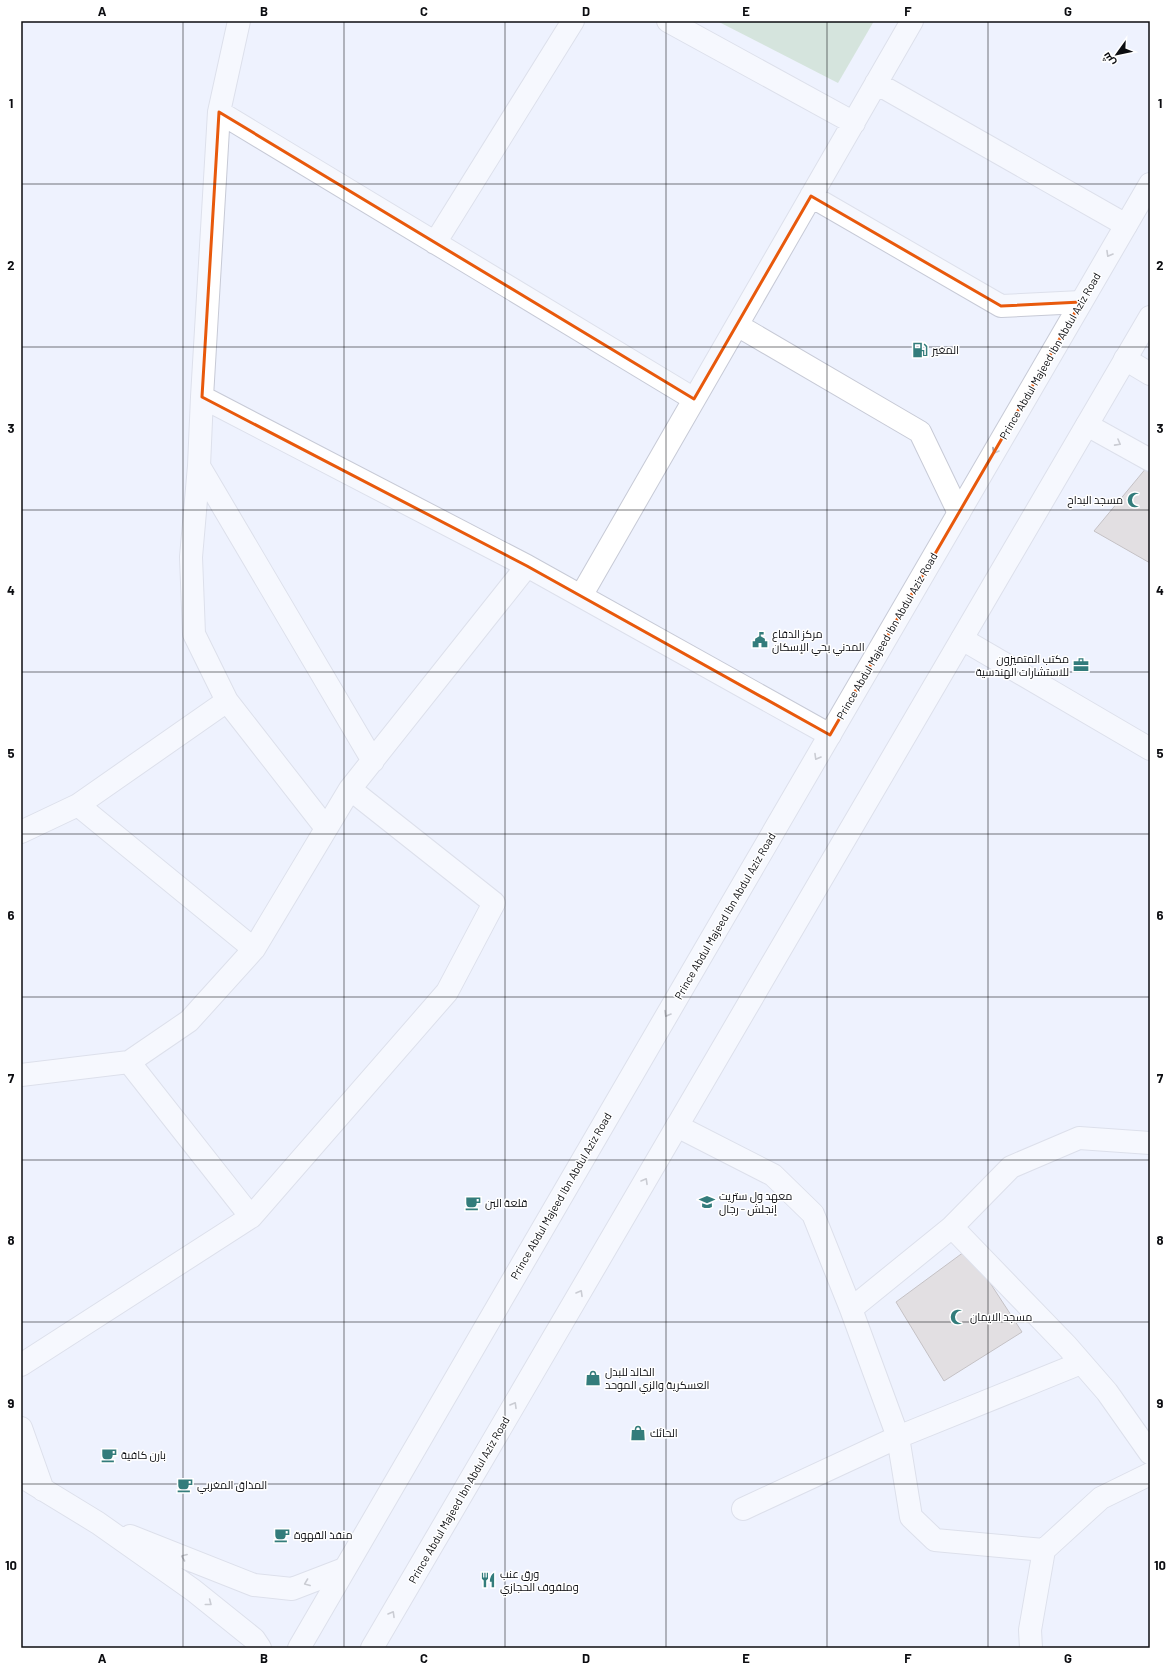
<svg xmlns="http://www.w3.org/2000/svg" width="1171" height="1669" font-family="Barlow,Cairo,sans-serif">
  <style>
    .green { fill: #b6d3b6 }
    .building { fill: #d3c7c1; stroke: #918680 }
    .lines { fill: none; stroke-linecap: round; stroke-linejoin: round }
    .minor-casing { stroke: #c7cad6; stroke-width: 24 }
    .primary-casing { stroke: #c7cad6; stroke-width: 24 }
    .minor { stroke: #fff; stroke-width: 22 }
    .primary { stroke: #fff; stroke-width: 22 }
    .oneway { stroke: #9e9ea0 }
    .marked { fill: none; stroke: #e8590c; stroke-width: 3; stroke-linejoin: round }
    .grid { fill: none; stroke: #0c0d11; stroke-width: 1; stroke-opacity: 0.55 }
    .labels { text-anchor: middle; stroke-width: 3; stroke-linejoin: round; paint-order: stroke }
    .poi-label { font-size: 11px; fill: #0c0d11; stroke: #fff; text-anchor: start }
    .street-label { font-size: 11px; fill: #0c0d11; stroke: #fff }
    .neatline { fill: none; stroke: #0c0d11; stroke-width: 1.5 }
    .grid-label { font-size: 13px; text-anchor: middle; font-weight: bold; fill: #0c0d11 }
  </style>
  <rect width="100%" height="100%" fill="#eef2fe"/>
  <path class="green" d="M717 21H874L838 83Z"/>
  <path class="building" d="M1147 467 1150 469V563L1094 531Z
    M968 1249 1022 1332 944 1381 896 1302Z"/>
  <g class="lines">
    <defs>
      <path id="minor" d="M239 21 219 112 202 397 527 566 830 735
        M668 21 854 123
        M876 83 1126 225
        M219 112 694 399
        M811 196 1001 306 1081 302
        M435 243 573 21
        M737 325 920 432 959 513
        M1125 359 1150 374
        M202 397 199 466 373 761
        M1087 425 1150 460
        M199 466 191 557 194 634 227 701 326 828
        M581 596 912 21
        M962 639 1150 749
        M78 805 254 949
        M21 832 78 805 227 701
        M129 1062 251 1217
        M21 1075 129 1062 189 1021 254 949 350 789 527 566
        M677 1126 773 1175 813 1214 851 1309 898 1437 911 1517 935 1540 1044 1550
        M952 1227 1067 1346 1107 1392 1150 1453
        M851 1309 952 1227 1011 1167 1079 1138 1150 1143
        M21 1365 251 1217 447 992 494 903 350 789
        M21 1428 43 1490
        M21 1476 98 1523 193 1590 254 1639 260 1648
        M743 1509 898 1437 1081 1363
        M130 1536 254 1585 292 1589 344 1569
        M1031 1648 1030 1630 1044 1550 1101 1498 1150 1474"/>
      <path id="primary" d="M299 1648 1150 184
        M372 1648 1150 317"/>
    </defs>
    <use href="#minor" class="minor-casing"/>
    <use href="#primary" class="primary-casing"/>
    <use href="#minor" class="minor"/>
    <use href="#primary" class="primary"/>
  </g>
  <defs><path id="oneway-chevron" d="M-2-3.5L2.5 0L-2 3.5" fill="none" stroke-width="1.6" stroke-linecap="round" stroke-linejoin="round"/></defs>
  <g class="oneway">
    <use href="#oneway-chevron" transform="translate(1109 254) rotate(120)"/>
    <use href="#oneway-chevron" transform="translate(1118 443) rotate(29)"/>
    <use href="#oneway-chevron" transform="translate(995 451) rotate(120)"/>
    <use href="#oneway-chevron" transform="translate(817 757) rotate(120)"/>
    <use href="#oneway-chevron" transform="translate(667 1014) rotate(120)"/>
    <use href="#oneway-chevron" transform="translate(645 1181) rotate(-60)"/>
    <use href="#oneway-chevron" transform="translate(580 1293) rotate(-60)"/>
    <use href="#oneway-chevron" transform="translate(514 1405) rotate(-60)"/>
    <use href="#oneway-chevron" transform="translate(184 1557) rotate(-159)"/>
    <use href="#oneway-chevron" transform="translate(307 1583) rotate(159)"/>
    <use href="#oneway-chevron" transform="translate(209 1603) rotate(38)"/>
    <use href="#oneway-chevron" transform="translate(392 1614) rotate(-60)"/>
  </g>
  <path d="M0 0H1171V1669H0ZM219 112 694 399 811 196 1001 306 1081 302 830 735 527 566 202 397Z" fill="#eef2fe" fill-opacity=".55" fill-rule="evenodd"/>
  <path class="marked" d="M219 112 694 399 811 196 1001 306 1081 302 830 735 527 566 202 397Z"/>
  <path class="grid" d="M183 21V1648M344 21V1648M505 21V1648M666 21V1648M827 21V1648M988 21V1648M21 184H1150M21 347H1150M21 510H1150M21 672H1150M21 834H1150M21 997H1150M21 1160H1150M21 1322H1150M21 1484H1150"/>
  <defs>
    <symbol id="fuel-bare" viewBox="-9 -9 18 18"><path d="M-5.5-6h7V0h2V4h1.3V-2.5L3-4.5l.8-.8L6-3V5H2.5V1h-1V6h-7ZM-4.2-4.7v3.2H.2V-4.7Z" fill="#337c7b" stroke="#fff" stroke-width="2.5" paint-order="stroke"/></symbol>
    <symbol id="mosque-bare" viewBox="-9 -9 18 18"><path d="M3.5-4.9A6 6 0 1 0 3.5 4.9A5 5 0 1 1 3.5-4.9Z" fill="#337c7b" stroke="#fff" stroke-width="2.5" paint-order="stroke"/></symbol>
    <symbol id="civic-bare" viewBox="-9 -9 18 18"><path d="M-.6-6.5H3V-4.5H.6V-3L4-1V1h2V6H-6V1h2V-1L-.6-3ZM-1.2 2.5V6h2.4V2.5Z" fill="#337c7b" stroke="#fff" stroke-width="2.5" paint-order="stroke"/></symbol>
    <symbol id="office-bare" viewBox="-9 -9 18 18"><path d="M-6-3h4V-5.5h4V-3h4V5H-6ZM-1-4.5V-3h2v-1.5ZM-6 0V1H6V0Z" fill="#337c7b" stroke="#fff" stroke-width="2.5" paint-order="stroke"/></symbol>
    <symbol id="school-bare" viewBox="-9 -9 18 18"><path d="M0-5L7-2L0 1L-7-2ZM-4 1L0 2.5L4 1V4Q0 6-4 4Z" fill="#337c7b" stroke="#fff" stroke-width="2.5" paint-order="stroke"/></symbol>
    <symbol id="cafe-bare" viewBox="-9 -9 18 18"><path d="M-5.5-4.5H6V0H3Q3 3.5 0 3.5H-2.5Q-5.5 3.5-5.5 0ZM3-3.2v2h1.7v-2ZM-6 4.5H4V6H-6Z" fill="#337c7b" stroke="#fff" stroke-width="2.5" paint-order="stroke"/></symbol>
    <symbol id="shop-bare" viewBox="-9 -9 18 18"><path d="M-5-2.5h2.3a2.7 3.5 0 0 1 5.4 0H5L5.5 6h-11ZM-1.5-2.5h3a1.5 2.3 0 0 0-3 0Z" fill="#337c7b" stroke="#fff" stroke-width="2.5" paint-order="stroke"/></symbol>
    <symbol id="restaurant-bare" viewBox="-9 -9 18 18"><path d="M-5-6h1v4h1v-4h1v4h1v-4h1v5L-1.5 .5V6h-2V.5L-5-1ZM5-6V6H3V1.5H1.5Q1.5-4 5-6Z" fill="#337c7b" stroke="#fff" stroke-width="2.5" paint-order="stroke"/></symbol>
  </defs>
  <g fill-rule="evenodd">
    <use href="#fuel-bare" x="909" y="339" width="22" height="22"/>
    <use href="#mosque-bare" x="1124" y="489" width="22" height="22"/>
    <use href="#civic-bare" x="749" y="629" width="22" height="22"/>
    <use href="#office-bare" x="1070" y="654" width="22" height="22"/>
    <use href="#school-bare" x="696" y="1191" width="22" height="22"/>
    <use href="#cafe-bare" x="462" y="1192" width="22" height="22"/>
    <use href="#mosque-bare" x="947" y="1306" width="22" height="22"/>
    <use href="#shop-bare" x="582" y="1367" width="22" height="22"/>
    <use href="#shop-bare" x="627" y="1422" width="22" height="22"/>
    <use href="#cafe-bare" x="98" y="1444" width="22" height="22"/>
    <use href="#cafe-bare" x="174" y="1474" width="22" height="22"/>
    <use href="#cafe-bare" x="271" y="1524" width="22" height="22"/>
    <use href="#restaurant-bare" x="477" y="1569" width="22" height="22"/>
  </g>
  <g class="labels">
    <g class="poi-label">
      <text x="932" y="354">المغير</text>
      <text x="1123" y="504" text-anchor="end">مسجد البداح</text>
      <text x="772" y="638">مركز الدفاع<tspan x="772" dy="13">المدني بحي الإسكان</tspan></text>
      <text x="1069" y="663" text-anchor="end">مكتب المتميزون<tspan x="1069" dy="13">للاستشارات الهندسية</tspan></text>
      <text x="719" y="1200">معهد ول ستريت<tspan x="719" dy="13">إنجلش - رجال</tspan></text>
      <text x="485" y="1207">قلعة البن</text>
      <text x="970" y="1321">مسجد الايمان</text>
      <text x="605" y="1376">الخالد للبدل<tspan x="605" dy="13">العسكرية والزي الموحد</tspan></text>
      <text x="650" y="1437">الحائك</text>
      <text x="121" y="1459">بارن كافية</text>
      <text x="197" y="1489">المذاق المغربي</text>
      <text x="294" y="1539">منفذ القهوة</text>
      <text x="500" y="1578">ورق عنب<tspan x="500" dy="13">وملفوف الحجازي</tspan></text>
    </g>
    <g class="street-label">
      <text transform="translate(1050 356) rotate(-60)" y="4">Prince Abdul Majeed Ibn Abdul Aziz Road</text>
      <text transform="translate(887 636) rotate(-60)" y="4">Prince Abdul Majeed Ibn Abdul Aziz Road</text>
      <text transform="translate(725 916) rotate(-60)" y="4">Prince Abdul Majeed Ibn Abdul Aziz Road</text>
      <text transform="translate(561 1196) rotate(-60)" y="4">Prince Abdul Majeed Ibn Abdul Aziz Road</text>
      <text transform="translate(459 1500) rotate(-60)" y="4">Prince Abdul Majeed Ibn Abdul Aziz Road</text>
    </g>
  </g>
  <rect width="1171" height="1669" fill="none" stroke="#ffffff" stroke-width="44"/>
  <g transform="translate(1117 54) rotate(237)" stroke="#ffffff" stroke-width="3" paint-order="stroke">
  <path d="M0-3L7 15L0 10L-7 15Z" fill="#0c0d11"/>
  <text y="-6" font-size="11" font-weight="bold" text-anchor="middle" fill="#0c0d11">ش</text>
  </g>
  <rect x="22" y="22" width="1127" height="1625" class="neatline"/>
  <g class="grid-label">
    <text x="102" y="16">A</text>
    <text x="264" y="16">B</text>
    <text x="424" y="16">C</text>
    <text x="586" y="16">D</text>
    <text x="746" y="16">E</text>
    <text x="908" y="16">F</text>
    <text x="1068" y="16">G</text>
    <text x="11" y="108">1</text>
    <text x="1160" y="108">1</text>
    <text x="11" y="270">2</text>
    <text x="1160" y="270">2</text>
    <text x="11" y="433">3</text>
    <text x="1160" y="433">3</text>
    <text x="11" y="595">4</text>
    <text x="1160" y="595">4</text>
    <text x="11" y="758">5</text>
    <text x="1160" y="758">5</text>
    <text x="11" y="920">6</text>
    <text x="1160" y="920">6</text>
    <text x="11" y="1083">7</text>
    <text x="1160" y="1083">7</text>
    <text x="11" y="1245">8</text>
    <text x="1160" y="1245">8</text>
    <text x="11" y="1408">9</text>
    <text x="1160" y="1408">9</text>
    <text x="11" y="1570">10</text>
    <text x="1160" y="1570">10</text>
    <text x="102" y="1663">A</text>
    <text x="264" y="1663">B</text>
    <text x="424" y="1663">C</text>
    <text x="586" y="1663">D</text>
    <text x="746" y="1663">E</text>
    <text x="908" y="1663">F</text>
    <text x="1068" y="1663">G</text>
  </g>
</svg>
